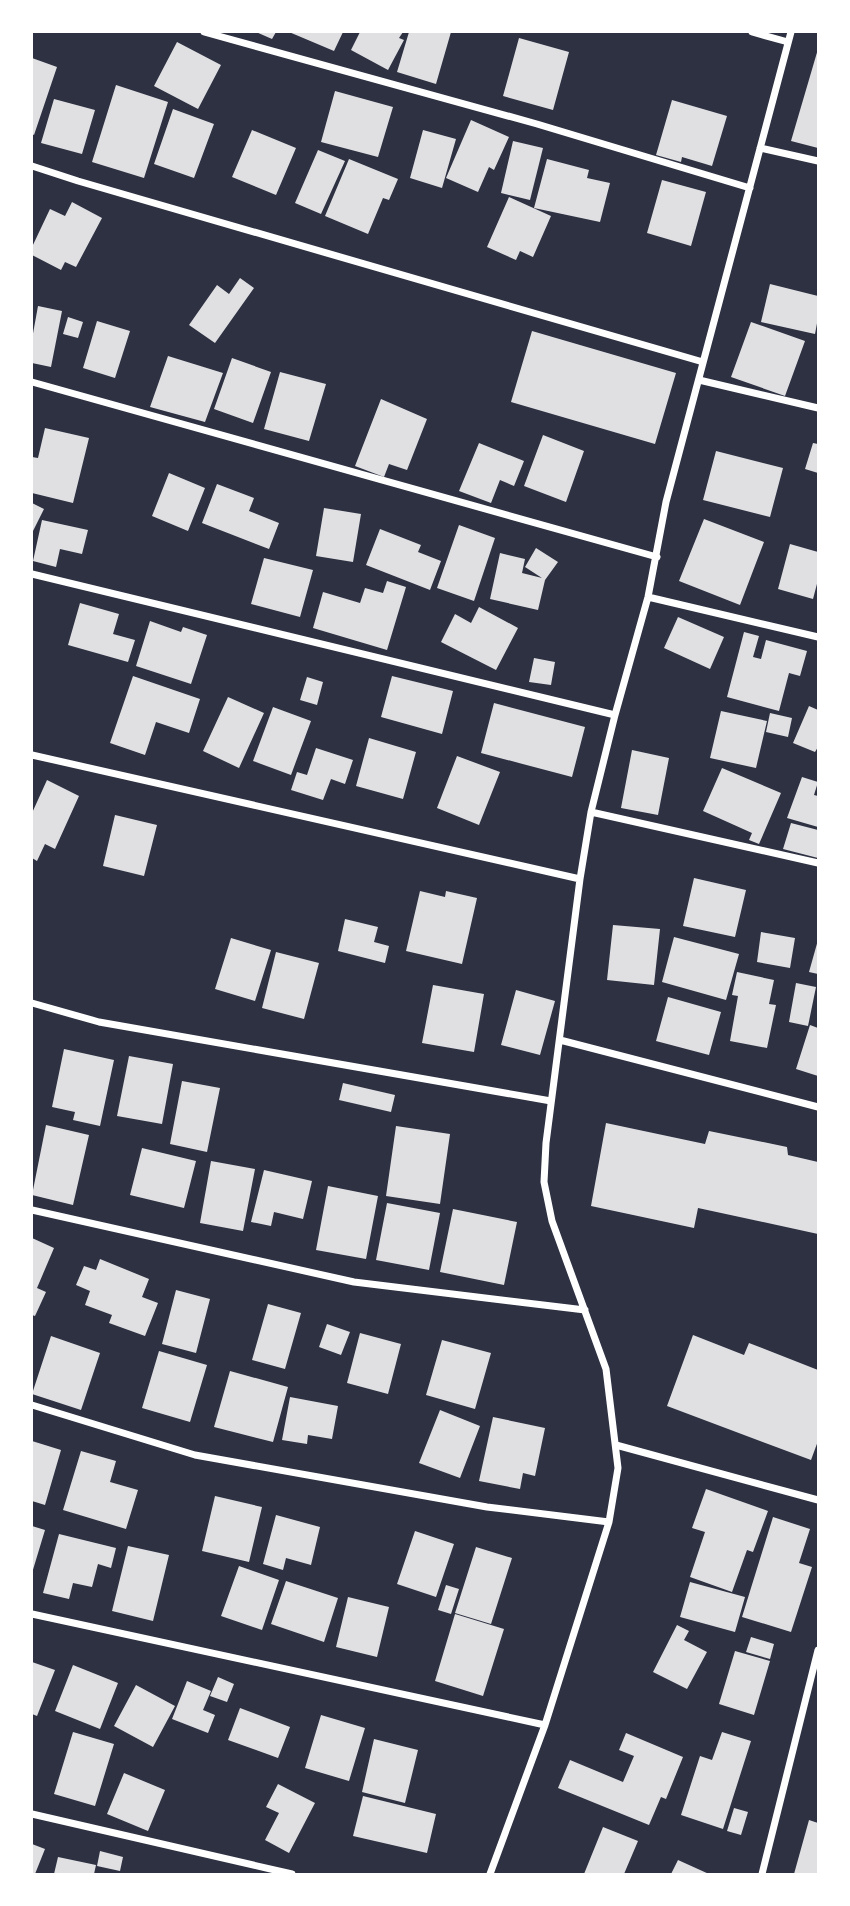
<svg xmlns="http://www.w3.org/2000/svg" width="850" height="1906" font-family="Overpass,sans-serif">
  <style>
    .building { fill: #e0e0e3 }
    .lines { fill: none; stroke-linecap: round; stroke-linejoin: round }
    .minor { stroke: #fff; stroke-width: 7 }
  </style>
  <rect width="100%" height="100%" fill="#2d3142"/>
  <path class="building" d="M256 32H276L272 39Z
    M289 32H343L334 51Z
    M360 32H403L399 38 404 40 388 70 351 50Z
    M409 32H451L436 84 397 72Z
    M519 38 569 52 553 110 503 96Z
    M177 42 221 65 198 109 154 86Z
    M818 49V148L791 141Z
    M32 58 57 67 34 135 32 134Z
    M116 85 168 102 144 178 92 162Z
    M335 91 393 107 378 157 321 142Z
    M54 99 95 110 82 154 41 143Z
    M672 100 727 116 712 166 682 157 681 162 656 155Z
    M173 109 214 124 194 178 154 164Z
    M471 120 509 137 494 170 489 167 478 192 446 178Z
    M252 130 296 148 276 195 232 177Z
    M423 130 456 139 442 188 410 178Z
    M513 141 543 148 530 200 501 193Z
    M318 150 345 161 321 214 295 203Z
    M349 159 398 179 389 200 383 198 368 234 325 216Z
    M547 159 589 170 587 178 610 183 600 222 534 208Z
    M662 180 706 192 691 246 647 233Z
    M509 197 551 216 533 257 520 251 516 260 487 247Z
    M72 202 102 218 76 267 65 262 61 270 32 255V247L50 209 65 216Z
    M240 278 254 288 215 343 189 325 217 285 229 294Z
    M770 284 818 296V318L815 334 761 322Z
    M38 306 62 311 51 367 32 363V339Z
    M68 317 83 322 78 338 63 334Z
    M97 321 130 331 115 378 83 368Z
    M751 322 805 341 785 396 731 377Z
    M532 331 676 373 655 444 511 402Z
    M168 356 223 373 205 422 150 407Z
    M232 358 271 372 253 423 214 409Z
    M280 372 326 384 309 441 264 429Z
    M381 399 427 419 407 470 389 464 384 477 355 466Z
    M45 428 89 438 73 503 32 493V457L38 458Z
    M543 435 584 451 566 502 524 486Z
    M479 443 524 461 514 486 500 480 491 503 459 491Z
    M813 443 818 444V473L805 469Z
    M716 451 783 468 770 517 703 500Z
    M169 473 205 488 188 531 152 516Z
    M217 484 254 498 249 511 279 523 269 549 202 523Z
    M32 503 44 509 32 533Z
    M324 508 361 514 353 562 316 556Z
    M704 519 764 542 740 605 679 581Z
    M42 520 88 530 82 554 60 549 56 567 33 561Z
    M459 525 495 538 474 601 437 588Z
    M380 529 421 545 418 552 441 561 430 590 366 565Z
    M790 544 818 552V580L813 599 778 589Z
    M536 548 558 562 545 580 538 610 490 599 500 553 525 559 522 573 542 578 525 567Z
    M264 558 313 570 300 617 251 604Z
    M387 581 406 587 387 650 313 628 323 592 360 603 365 588 383 593Z
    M80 603 119 614 113 634 135 640 128 662 68 645Z
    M479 607 518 628 496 670 441 642 455 614 471 623Z
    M678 617 724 637 710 669 664 648Z
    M150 621 181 632 183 627 207 635 191 684 136 666Z
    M744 632 759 636 753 657 761 659 766 640 807 651 800 676 789 673 779 711 727 697Z
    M534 658 555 662 551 685 529 682Z
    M133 676 200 699 189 733 156 722 145 755 110 743Z
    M392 676 453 691 442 734 381 717Z
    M307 677 323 682 317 705 300 700Z
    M228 697 264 713 239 768 203 751Z
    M494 703 585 727 572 777 481 753Z
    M809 706 818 710V747L815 752 793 743Z
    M273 707 311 721 291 775 253 761Z
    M721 711 767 721 756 768 710 758Z
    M770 713 792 718 788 737 766 732Z
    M369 738 416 752 403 799 356 786Z
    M316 748 353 760 345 784 331 779 323 800 291 790 297 772 307 775Z
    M632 750 669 758 658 815 621 808Z
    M457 756 500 772 479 825 437 808Z
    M722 768 781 793 759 844 749 840 752 833 703 811Z
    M802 777 818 782 814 795 818 796V827L787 818Z
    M47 780 79 796 55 849 45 844 37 861 32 858V813Z
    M115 815 157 825 144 876 103 866Z
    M791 823 818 830V858L783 849Z
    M694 878 746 890 735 937 683 926Z
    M420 891 445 897 446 891 477 898 462 964 406 951Z
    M345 919 378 927 374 942 389 946 385 963 338 951Z
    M613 925 660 929 654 985 607 980Z
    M761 932 795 938 790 968 757 962Z
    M674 937 739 954 726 1000 662 982Z
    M231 938 271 950 255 1001 215 989Z
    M818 940V974L809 972Z
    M276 952 319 963 304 1019 262 1008Z
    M737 972 774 980 769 1004 776 1005 767 1048 730 1041 738 996 732 995Z
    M796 983 816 987 808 1026 789 1022Z
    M433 985 484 994 474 1052 422 1043Z
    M516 990 555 1001 540 1055 501 1045Z
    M668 997 721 1012 709 1055 656 1041Z
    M810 1025 818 1028V1076L796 1069Z
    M64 1049 114 1060 100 1126 73 1120 75 1112 52 1107Z
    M129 1056 173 1064 162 1124 117 1116Z
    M182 1081 220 1088 207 1152 170 1144Z
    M343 1083 395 1095 391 1112 339 1100Z
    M606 1123 705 1144 709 1131 787 1147 788 1155 818 1162V1234L698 1208 694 1228 591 1206Z
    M46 1125 89 1135 73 1205 32 1195Z
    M396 1126 450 1134 440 1204 386 1196Z
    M142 1148 196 1161 184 1208 130 1195Z
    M211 1161 255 1169 243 1231 200 1223Z
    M264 1170 312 1181 303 1219 274 1212 271 1226 251 1222Z
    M328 1186 378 1196 366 1259 316 1250Z
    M387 1203 440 1213 429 1270 376 1260Z
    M453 1209 517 1222 504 1285 440 1272Z
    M32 1238 54 1248 37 1288 46 1292 35 1316 32 1315Z
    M100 1259 149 1279 142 1297 158 1303 145 1336 109 1323 112 1315 85 1305 90 1291 76 1285 84 1266 96 1270Z
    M176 1290 210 1299 196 1353 162 1344Z
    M268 1304 301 1313 285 1369 252 1360Z
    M327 1324 350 1332 341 1355 319 1347Z
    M360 1333 401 1344 388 1394 347 1383Z
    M693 1335 744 1355 749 1343 818 1370V1441L811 1460 667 1406Z
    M51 1336 100 1353 81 1410 32 1394Z
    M442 1340 491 1353 475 1409 426 1395Z
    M159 1351 207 1365 190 1422 142 1408Z
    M230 1371 288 1387 273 1442 214 1427Z
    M290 1397 338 1406 332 1439 308 1435 307 1444 282 1440Z
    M440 1410 480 1426 460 1478 419 1463Z
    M493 1417 545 1428 535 1476 523 1473 520 1489 479 1481Z
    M32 1441 61 1450 45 1505 32 1501Z
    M81 1451 116 1461 110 1482 138 1490 126 1529 63 1510Z
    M706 1489 768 1511 753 1552 747 1550 732 1592 690 1577 705 1532 692 1528Z
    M215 1496 262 1507 249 1562 202 1551Z
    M276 1515 320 1527 311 1565 286 1558 283 1570 263 1564Z
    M773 1517 810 1529 799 1563 812 1567 791 1632 742 1617Z
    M32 1526 45 1530 32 1573Z
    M415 1531 454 1544 436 1597 397 1584Z
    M59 1534 116 1548 111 1568 98 1564 92 1587 73 1583 69 1599 43 1593Z
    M128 1546 169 1555 153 1621 112 1611Z
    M476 1547 512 1558 491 1624 455 1613Z
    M239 1566 279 1580 262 1630 221 1616Z
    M286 1581 338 1598 324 1642 271 1624Z
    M690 1582 745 1597 735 1632 680 1617Z
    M446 1585 459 1589 451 1614 438 1610Z
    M348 1597 389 1607 377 1657 336 1647Z
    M455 1614 504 1629 483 1696 435 1681Z
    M677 1625 689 1631 684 1640 707 1652 687 1689 653 1672Z
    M751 1637 774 1644 770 1659 746 1652Z
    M735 1651 770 1661 754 1715 719 1704Z
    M32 1662 55 1670 37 1716 32 1714Z
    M73 1665 118 1683 100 1729 55 1711Z
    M218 1677 234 1684 227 1702 210 1696Z
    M187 1681 211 1691 203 1710 215 1715 208 1733 172 1719Z
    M136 1685 175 1706 153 1747 114 1726Z
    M240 1708 290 1727 278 1758 228 1740Z
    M321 1715 365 1728 349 1781 305 1768Z
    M73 1732 114 1744 95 1806 54 1794Z
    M722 1732 751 1741 723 1829 681 1815 700 1756 712 1760Z
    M626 1733 683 1757 666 1799 661 1797 649 1825 558 1788 570 1760 623 1782 634 1756 619 1750Z
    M374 1739 418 1750 405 1803 362 1792Z
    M124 1773 165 1790 148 1831 107 1814Z
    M278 1784 315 1803 289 1853 265 1840 279 1813 266 1807Z
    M363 1796 436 1814 427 1853 353 1836Z
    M734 1808 748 1812 741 1835 727 1831Z
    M809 1820 818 1823V1874H794Z
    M603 1827 638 1841 624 1874H584Z
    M32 1844 45 1849 35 1874H32Z
    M100 1851 123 1857 120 1871 97 1866Z
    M58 1857 96 1865 94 1874H54Z
    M678 1860 709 1874H671Z"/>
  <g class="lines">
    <path class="minor" d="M204 32 537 124 750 188
      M752 32 788 42
      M760 148 818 161
      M32 166 78 181 703 362
      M699 380 818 408
      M32 382 657 557
      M32 574 615 715
      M648 597 818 637
      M32 755 580 879
      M591 812 818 863
      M32 1003 99 1022 551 1101
      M560 1040 818 1107
      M32 1210 354 1282 585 1310
      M32 1405 195 1455 487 1507 609 1522
      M616 1445 818 1500
      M32 1614 545 1725
      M32 1814 292 1874
      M490 1874 545 1725 609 1522 618 1468 606 1369 552 1221 544 1182 546 1143 580 879 591 812 615 715 648 597 666 502 791 32
      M762 1874 818 1650"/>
  </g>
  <rect width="850" height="1906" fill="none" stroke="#ffffff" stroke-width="66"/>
</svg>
